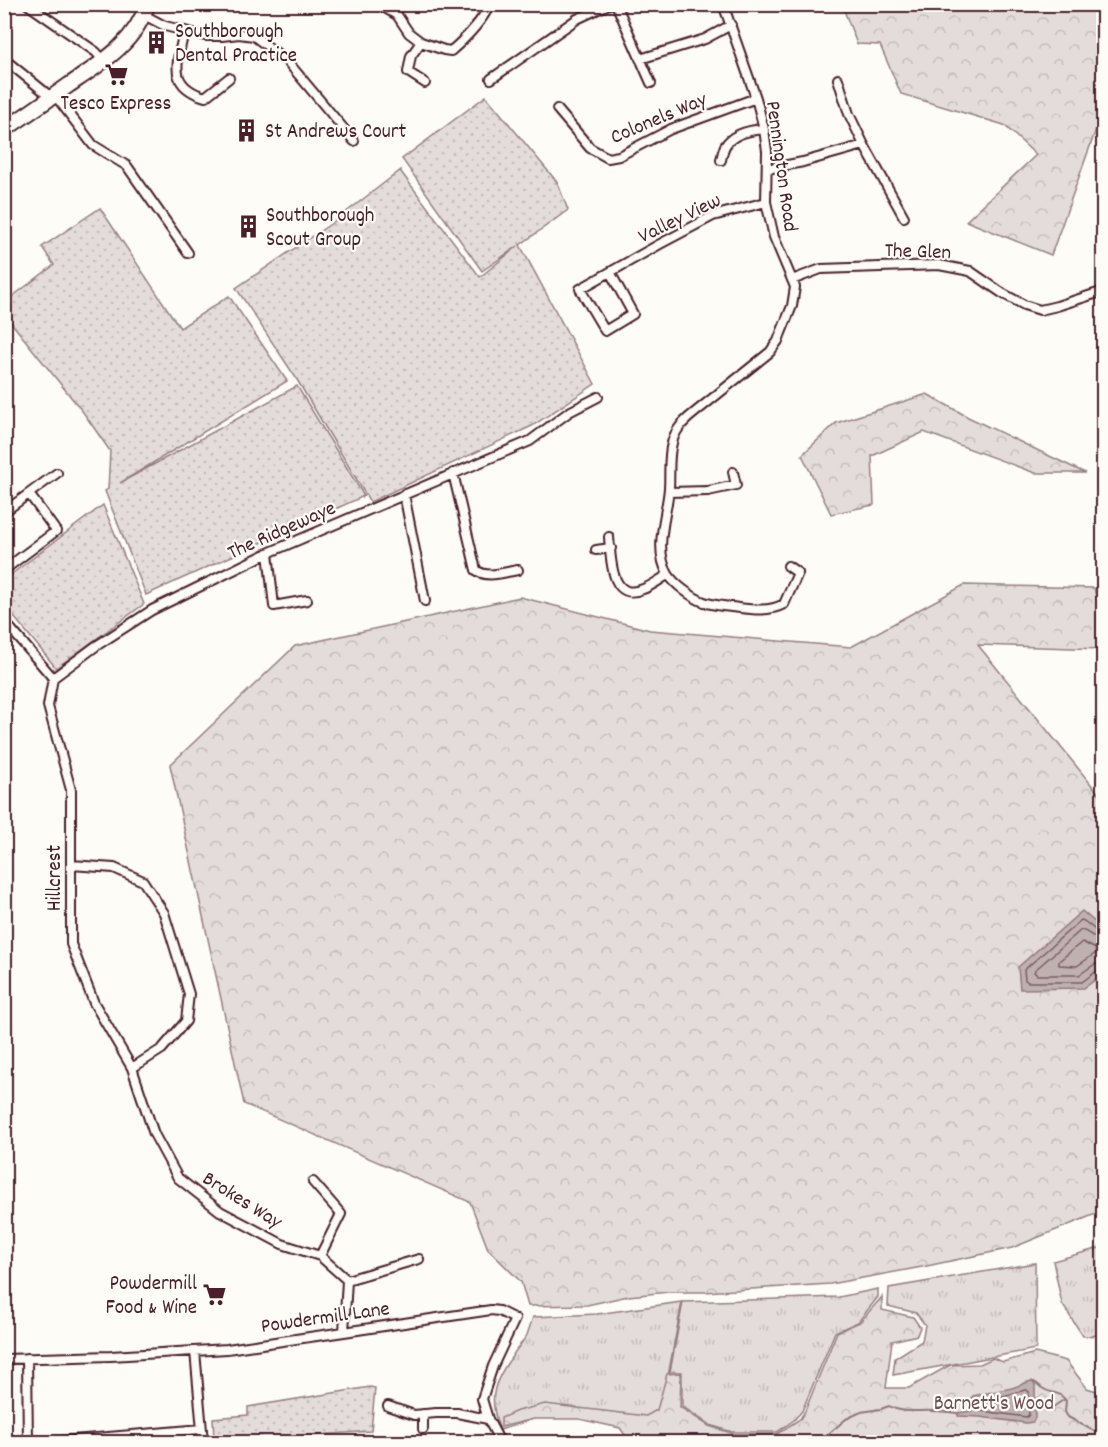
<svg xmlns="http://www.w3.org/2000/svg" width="1108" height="1447" font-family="Dekko,sans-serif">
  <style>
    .grass { fill: url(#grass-tufts); stroke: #967e82; stroke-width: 1.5 }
    .forest { fill: url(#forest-crowns); stroke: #967e82; stroke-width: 1.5 }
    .park { fill: url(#park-dots); stroke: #967e82; stroke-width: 1.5 }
    .water { fill: #c0b1b1; stroke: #91777b; stroke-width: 1.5 }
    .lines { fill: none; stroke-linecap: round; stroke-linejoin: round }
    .shore { stroke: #795961; stroke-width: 1.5 }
    .stream { stroke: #91777b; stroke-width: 2 }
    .minor-casing { stroke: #4a1f2b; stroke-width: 12 }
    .trunk-casing { stroke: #4a1f2b; stroke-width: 18 }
    .minor { stroke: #fdfcf7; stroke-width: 8 }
    .trunk { stroke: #fdfcf7; stroke-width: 14 }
    .labels { text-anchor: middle; stroke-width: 4.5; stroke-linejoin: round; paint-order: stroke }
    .poi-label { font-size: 21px; fill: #4a1f2b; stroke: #fdfcf7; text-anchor: start }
    .street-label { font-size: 21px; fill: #4a1f2b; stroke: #fdfcf7 }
    .park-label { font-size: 21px; fill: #704e57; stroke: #fdfcf7 }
  </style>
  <defs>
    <pattern id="grass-tufts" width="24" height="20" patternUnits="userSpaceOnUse" patternTransform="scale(1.5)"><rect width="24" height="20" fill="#e3dcda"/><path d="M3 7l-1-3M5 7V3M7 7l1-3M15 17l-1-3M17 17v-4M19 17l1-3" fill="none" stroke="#c4bcbb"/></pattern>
    <pattern id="forest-crowns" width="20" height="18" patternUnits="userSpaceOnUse" patternTransform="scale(1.5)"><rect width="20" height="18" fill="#e3dcda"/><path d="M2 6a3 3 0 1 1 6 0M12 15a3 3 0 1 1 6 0" fill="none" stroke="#c4bcbb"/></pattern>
    <pattern id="park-dots" width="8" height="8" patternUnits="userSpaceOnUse" patternTransform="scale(1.5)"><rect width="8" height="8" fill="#e3dcda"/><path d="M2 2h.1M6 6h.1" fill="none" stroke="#c4bcbb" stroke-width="1.8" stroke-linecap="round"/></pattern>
  </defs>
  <rect width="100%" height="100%" fill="#fdfcf7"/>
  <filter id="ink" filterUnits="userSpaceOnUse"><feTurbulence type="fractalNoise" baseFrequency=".0167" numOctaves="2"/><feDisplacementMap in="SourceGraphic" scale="12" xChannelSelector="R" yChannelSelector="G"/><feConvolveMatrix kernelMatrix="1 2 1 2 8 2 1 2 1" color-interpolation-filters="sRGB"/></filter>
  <g filter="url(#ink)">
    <path class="grass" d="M1103 1247V1335L1083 1336 1062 1304 1053 1261Z
      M1035 1263 1036 1349 893 1375 895 1358 922 1341 925 1325 916 1313 888 1306 889 1288Z
      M878 1289V1297L858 1322 835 1332 802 1411 794 1420 777 1432H732L710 1425 682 1406V1372H670L683 1302 839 1297Z
      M682 1302 658 1429 557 1411 500 1430C487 1398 494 1381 513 1355 517 1348 523 1342 527 1335 529 1329 531 1323 533 1317L597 1314Z"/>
    <path class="forest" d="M842 5H1103V110L1051 255 966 221 1036 155 1004 125 901 94 880 45 857 44Z
      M927 394 968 417 1085 473H1035L924 432 872 456 874 505 831 514 802 455 836 423Z
      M964 585 1094 588 1103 621V649L978 645 1103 799V1211L1012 1248 922 1267 830 1284 704 1292H669L628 1296 587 1305 528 1306 521 1282 488 1249 470 1202 244 1104 170 765 295 646 520 597 650 630 851 647Z
      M882 1297V1310L913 1317 920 1327 917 1335 892 1341 886 1388H909L950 1365 980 1364 993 1358 1003 1362 1035 1353 1066 1361 1087 1388 1103 1393V1442H630L620 1428 579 1419H534L501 1427V1418L517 1411 545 1404 646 1416 657 1410 667 1374 681 1373 680 1407 709 1426 734 1434H777L800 1419 805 1411 837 1332 860 1322Z"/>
    <path class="park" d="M486 96 557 182 568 210 520 245 595 384 532 426 370 502 296 378 236 288 332 223 401 170V172L480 277 518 246 482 271 402 159Z
      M100 208 180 328 229 296 287 381 120 483 297 386 364 496 146 595 105 491 108 489 110 451 83 412 5 315V302L54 265 42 247Z
      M103 505 144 604 56 668 5 606V579Z
      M370 1387 375 1388 371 1431 231 1442H214L213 1418 248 1415V1407Z"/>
    <path class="water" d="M1082 911 1103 929V974L1084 988 1020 989 1018 967Z
      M1031 1381 1034 1382 1035 1385V1418L1033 1422 1026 1423 980 1417 958 1416V1413L972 1411 969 1401 973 1396 1012 1388Z"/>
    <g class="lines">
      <path class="shore" d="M1104 933 1098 932 1084 921 1081 920 1024 970 1025 980 1028 982H1082L1098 970H1104
        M1104 940C1094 940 1090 932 1081 930L1035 970 1034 972 1037 975H1079L1095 964 1104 962
        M1082 942 1096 949V953L1077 966 1059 965V961Z
        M1025 1390H1027L1029 1392V1414L1027 1417 981 1411 979 1410 977 1404 979 1401 996 1398Z"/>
      <path class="stream" d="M1034 1382C1037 1383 1039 1386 1042 1388 1052 1395 1059 1390 1066 1401L1065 1412 1068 1417 1094 1431 1104 1430
        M1035 1399 1044 1410 1047 1411 1065 1399
        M1039 1403 1050 1408
        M819 1442 846 1419 861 1412 881 1409 889 1406C903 1414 918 1410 933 1411 941 1411 949 1412 958 1413"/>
      <defs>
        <path id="minor" d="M27 4 96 52 104 61
          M378 4 397 15 409 33 421 42 444 50 451 51C466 38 482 22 490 4
          M616 4 651 83
          M723 4 756 98 764 129 767 151 766 202 774 237 795 287 792 306 781 333 778 341 770 352 693 414C683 422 675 430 672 443 668 457 670 474 669 488 667 515 653 549 668 574 674 584 693 598 704 602 712 605 722 606 731 607 749 609 767 613 784 604L798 573 788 566
          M144 15 165 26 205 36H222L239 34 254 36 287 61 354 141
          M184 31C178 62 166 85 205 97L229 78
          M421 42 411 56 408 72 425 83
          M4 59 51 97
          M640 59 705 39 731 25
          M491 79 577 19 609 4
          M838 79 849 114 864 145
          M55 95 93 145 127 166 188 253
          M557 109 590 148 608 158 619 156 671 129 756 98
          M721 160C722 156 723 150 725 146 733 133 751 130 764 129
          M767 169 803 162 864 145 904 217
          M610 272 633 314 605 331 580 289 660 244 713 216 766 202
          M792 280 821 269 939 265 970 271 1002 293 1024 305 1040 310 1057 306 1104 291
          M453 473 476 570C487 579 504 572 518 570
          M669 492 708 491 736 485 733 472
          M404 494 425 601
          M4 512 57 473
          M609 537C611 557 610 603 643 589 652 586 660 579 668 575
          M596 550 611 548
          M268 553 274 606 307 600
          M4 570 56 531 29 494
          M4 621 53 678 96 646 152 610 268 553 530 441 569 412 598 397
          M53 678 48 706 71 790V944L94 1003 132 1068 154 1134 178 1178 220 1211 282 1244 320 1256 347 1280 344 1332
          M71 865 114 868 143 881 164 913 189 994 186 1021 162 1049 132 1068
          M313 1182 341 1214 320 1256
          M347 1280 419 1259
          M195 1351 203 1442
          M27 1358 28 1442
          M4 1359 111 1356 227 1349 344 1332 491 1310 499 1311 515 1319 493 1366 482 1399 488 1419 500 1442
          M388 1406 414 1415 436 1413H457L488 1419
          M423 1414V1429
          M50 1442 202 1429"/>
        <path id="trunk" d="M4 130C26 115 48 100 69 85 100 64 136 43 147 4"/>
      </defs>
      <use href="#minor" class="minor-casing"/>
      <use href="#trunk" class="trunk-casing"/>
      <use href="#minor" class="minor"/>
      <use href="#trunk" class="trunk"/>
    </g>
  </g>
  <defs>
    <symbol id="building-bare" viewBox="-9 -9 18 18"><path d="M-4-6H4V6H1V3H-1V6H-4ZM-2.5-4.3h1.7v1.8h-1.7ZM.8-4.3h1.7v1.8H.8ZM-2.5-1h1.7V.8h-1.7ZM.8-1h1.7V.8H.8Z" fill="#4a1f2b" stroke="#fdfcf7" stroke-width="2.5" paint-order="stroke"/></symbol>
    <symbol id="supermarket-bare" viewBox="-9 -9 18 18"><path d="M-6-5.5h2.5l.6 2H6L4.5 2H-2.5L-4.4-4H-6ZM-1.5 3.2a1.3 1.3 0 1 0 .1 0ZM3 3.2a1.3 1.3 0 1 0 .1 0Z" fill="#4a1f2b" stroke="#fdfcf7" stroke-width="2.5" paint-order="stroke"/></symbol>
  </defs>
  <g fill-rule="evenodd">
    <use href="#building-bare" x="140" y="26" width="33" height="33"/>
    <use href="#supermarket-bare" x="100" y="58" width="33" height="33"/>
    <use href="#building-bare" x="230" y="114" width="33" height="33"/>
    <use href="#building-bare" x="232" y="210" width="33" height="33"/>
    <use href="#supermarket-bare" x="198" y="1278" width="33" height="33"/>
  </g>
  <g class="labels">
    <g class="poi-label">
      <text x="175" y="37">Southborough<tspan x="175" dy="24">Dental Practice</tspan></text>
      <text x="116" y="109" text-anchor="middle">Tesco Express</text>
      <text x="265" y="137">St Andrews Court</text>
      <text x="266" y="221">Southborough<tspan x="266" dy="24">Scout Group</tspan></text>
      <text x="197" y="1289" text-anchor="end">Powdermill<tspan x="197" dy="24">Food &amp; Wine</tspan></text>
    </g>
    <g class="street-label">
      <text transform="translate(658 117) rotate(-23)" y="7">Colonels Way</text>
      <text transform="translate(783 166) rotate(82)" y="7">Pennington Road</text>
      <text transform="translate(679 217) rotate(-26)" y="7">Valley View</text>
      <text transform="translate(918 250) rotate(2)" y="7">The Glen</text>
      <text transform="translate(281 529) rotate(-24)" y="7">The Ridgewaye</text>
      <text transform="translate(53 878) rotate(-90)" y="7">Hillcrest</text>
      <text transform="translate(243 1199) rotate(32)" y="7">Brokes Way</text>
      <text transform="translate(325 1316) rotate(-8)" y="7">Powdermill Lane</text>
    </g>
    <g class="park-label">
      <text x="994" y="1409">Barnett's Wood</text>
    </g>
  </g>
  <rect width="1108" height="1447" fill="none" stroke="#fdfcf7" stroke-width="24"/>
  <rect x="12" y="12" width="1084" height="1423" fill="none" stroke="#4a1f2b" stroke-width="2" filter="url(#ink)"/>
</svg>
